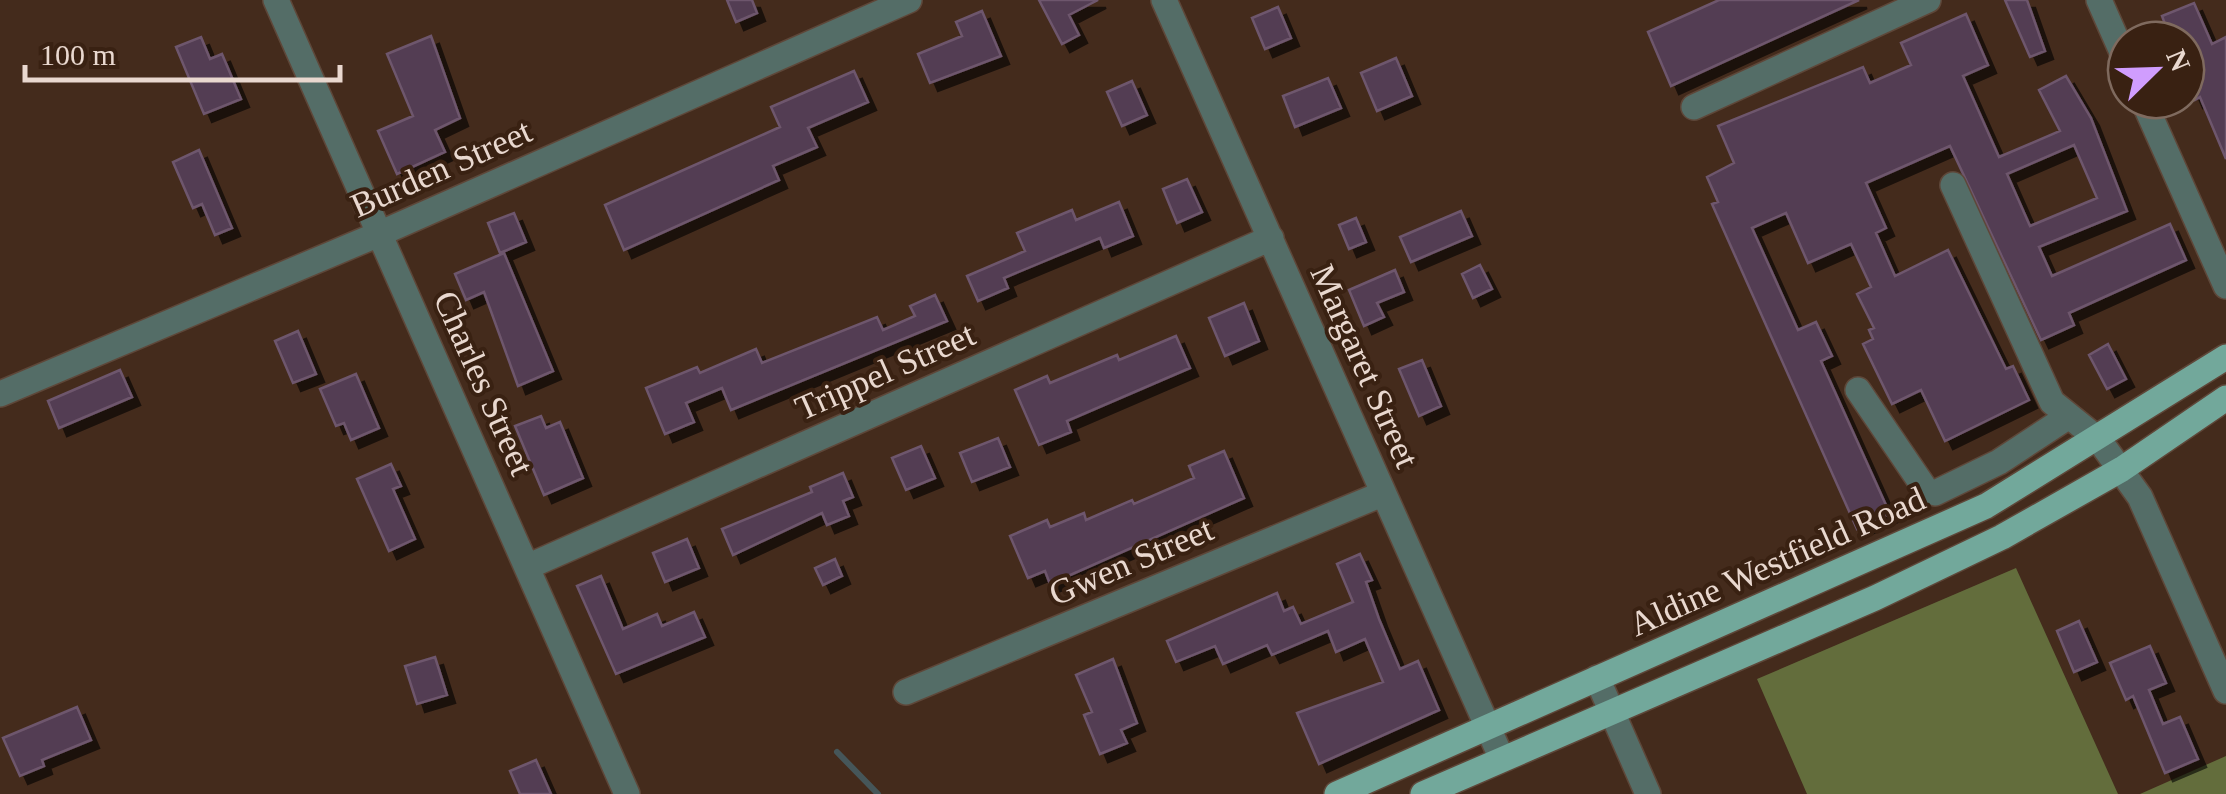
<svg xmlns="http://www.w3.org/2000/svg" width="2226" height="794" font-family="'Times New Roman',serif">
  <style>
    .forest { fill: #636d3c }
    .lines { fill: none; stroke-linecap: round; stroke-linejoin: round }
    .stream { stroke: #465659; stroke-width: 6 }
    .building { fill: #533d52; stroke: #6e576d; stroke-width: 2.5; fill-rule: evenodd; filter: url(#shadow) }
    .minor-casing { stroke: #5e4739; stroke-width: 28 }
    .major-casing { stroke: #5e4739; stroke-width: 28 }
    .minor { stroke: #546d67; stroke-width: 25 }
    .major { stroke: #72a89b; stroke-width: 25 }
    .labels { text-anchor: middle; stroke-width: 8; stroke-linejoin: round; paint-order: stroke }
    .street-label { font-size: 35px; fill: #e9d8cf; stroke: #392112 }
  </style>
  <defs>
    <filter id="shadow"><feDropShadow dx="8" dy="8" stdDeviation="0" flood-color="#0009"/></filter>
  </defs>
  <rect width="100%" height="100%" fill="#442b1c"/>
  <path class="forest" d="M2016 568 2118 794H1807L1757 679Z
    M2226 756V794H2140Z"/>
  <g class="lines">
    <path class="stream" d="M837 752 878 794"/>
  </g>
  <path class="building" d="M727 0H752L757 13 736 22Z
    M1039 0H1098L1069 15 1079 35 1062 44Z
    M1719 0H1859L1671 86 1648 32Z
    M2005 0H2027L2045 51 2030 57Z
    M2194 3 2212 44 2226 37V159L2200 97 2195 100 2186 79V40H2171L2162 16Z
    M1278 7 1291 38 1265 49 1252 18Z
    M982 11 1001 56 930 83 918 54 962 36 956 22Z
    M1966 14 1988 65 1963 76 1999 157 2060 131 2039 90 2066 76 2091 118 2127 211 2039 247 2052 276 2170 224 2186 260 2069 313 2074 325 2041 340 1950 146 1866 183 1886 228 1876 233 1895 276 1948 250 2006 369 2013 366 2029 400 1945 441 1921 390 1892 404 1863 344 1873 339 1869 330 1874 328 1857 294 1871 287 1851 244 1808 263 1786 213 1752 228 1798 330 1816 322 1832 356 1821 361 1890 514 1857 529 1712 204 1718 202 1707 177 1734 163 1718 126 1863 67 1870 83 1911 65 1901 43ZM2074 145 2097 198 2030 226 2007 174Z
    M431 36 460 118 435 130 445 152 397 174 378 131 413 116 387 54Z
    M201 37 210 59 222 54 241 99 204 114 176 47Z
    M1396 58 1412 96 1377 111 1361 73Z
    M854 71 868 102 808 128 817 147 773 166 779 180 624 250 605 205 780 127 771 107Z
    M1328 78 1341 108 1295 127 1283 96Z
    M1132 81 1147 115 1122 126 1107 92Z
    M199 150 232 228 215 235 202 204 193 208 173 162Z
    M1187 179 1202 212 1177 223 1163 189Z
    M1119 202 1133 236 1104 248 1100 238 1004 278 1008 288 978 301 967 276 1025 251 1017 233 1072 210 1076 220Z
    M1461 211 1472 236 1411 262 1400 237Z
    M514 213 526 242 500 253 488 223Z
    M1356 218 1366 242 1349 249 1339 225Z
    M504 253 553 371 518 386 484 292 466 300 455 274Z
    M1480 265 1492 289 1473 298 1462 274Z
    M1395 270 1404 292 1377 303 1384 317 1364 326 1349 290Z
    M935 295 947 321 731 410 722 388 686 403 694 422 665 434 646 388 697 367 700 373 756 349 762 363 877 317 883 330 915 316 910 306Z
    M1244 303 1259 341 1225 356 1209 318Z
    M298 331 316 374 293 383 275 341Z
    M1176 336 1190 368 1067 421 1071 432 1039 445 1015 390 1047 376 1050 383 1117 355 1119 360Z
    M2108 344 2126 379 2107 389 2089 355Z
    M1422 360 1441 406 1419 416 1399 369Z
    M120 370 132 397 59 428 48 401Z
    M356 374 379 428 351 440 344 423 336 426 320 389Z
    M541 416 546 428 560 422 583 478 544 495 515 426Z
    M998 438 1010 467 972 482 960 453Z
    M921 446 935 478 906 490 892 458Z
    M1224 451 1244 498 1050 584 1045 571 1028 578 1010 536 1047 520 1050 527 1084 513 1086 520 1132 500 1134 504 1194 478 1189 466Z
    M391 464 401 486 393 489 415 539 389 551 357 479Z
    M843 473 853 497 843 501 849 516 827 525 822 513 733 555 722 529 812 492 810 487Z
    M687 539 699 568 665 582 653 553Z
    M1360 554 1372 580 1366 582 1379 619 1400 669 1418 661 1439 710 1319 764 1297 713 1383 682 1365 639 1336 652 1328 631 1272 655 1267 645 1223 664 1215 646 1176 662 1167 641 1277 593 1284 611 1293 607 1301 624 1353 602 1337 564Z
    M835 559 842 576 823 585 815 568Z
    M601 576 623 629 657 614 662 626 694 612 705 637 616 674 577 586Z
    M2079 621 2097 662 2074 672 2057 631Z
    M2150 646 2166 683 2149 690 2163 724 2180 717 2198 759 2165 773 2133 696 2126 700 2110 663Z
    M435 657 447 695 417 704 405 666Z
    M1113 659 1137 723 1121 730 1127 743 1100 754 1084 715 1092 712 1076 675Z
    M77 707 91 740 42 760 44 766 20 776 3 738Z
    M536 760 551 794H520L510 771Z"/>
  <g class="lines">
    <defs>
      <path id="minor" d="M276 0 627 794
        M1164 0 1502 759
        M2099 0 2126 61
        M2143 100 2226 286
        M1694 107 1928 0
        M1953 185 2052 402 2099 440 2140 497 2226 691
        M1858 390 1926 490 1935 493 1999 462 2069 416
        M0 394 379 234 909 0
        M527 567 1271 238
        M1597 678 1648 794
        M906 692 1382 494"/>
      <path id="major" d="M1337 794 1986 506 2226 357
        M1423 794 1875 598 2002 537 2122 469 2226 398"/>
    </defs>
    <use href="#minor" class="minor-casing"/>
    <use href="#major" class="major-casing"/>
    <use href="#minor" class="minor"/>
    <use href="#major" class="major"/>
  </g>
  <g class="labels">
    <g class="street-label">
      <text transform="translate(441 168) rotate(-24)" y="12">Burden Street</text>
      <text transform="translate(1365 366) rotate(66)" y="12">Margaret Street</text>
      <text transform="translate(885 371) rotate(-24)" y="12">Trippel Street</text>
      <text transform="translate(484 383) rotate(66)" y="12">Charles Street</text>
      <text transform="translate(1131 561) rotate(-23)" y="12">Gwen Street</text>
      <text transform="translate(1777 561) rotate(-24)" y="12">Aldine Westfield Road</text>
    </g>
  </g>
  <g transform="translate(2156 70) rotate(67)"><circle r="48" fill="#392112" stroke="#7f6a5e" stroke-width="2.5"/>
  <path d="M0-8L18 38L0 25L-18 38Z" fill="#d09dfe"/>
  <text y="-15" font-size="28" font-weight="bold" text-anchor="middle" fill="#e9d8cf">N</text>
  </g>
  <path d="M25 65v15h315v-15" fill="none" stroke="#e9d8cf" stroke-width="5"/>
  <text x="40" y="65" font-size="30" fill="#e9d8cf" stroke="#392112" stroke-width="8" paint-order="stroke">100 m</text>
</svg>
